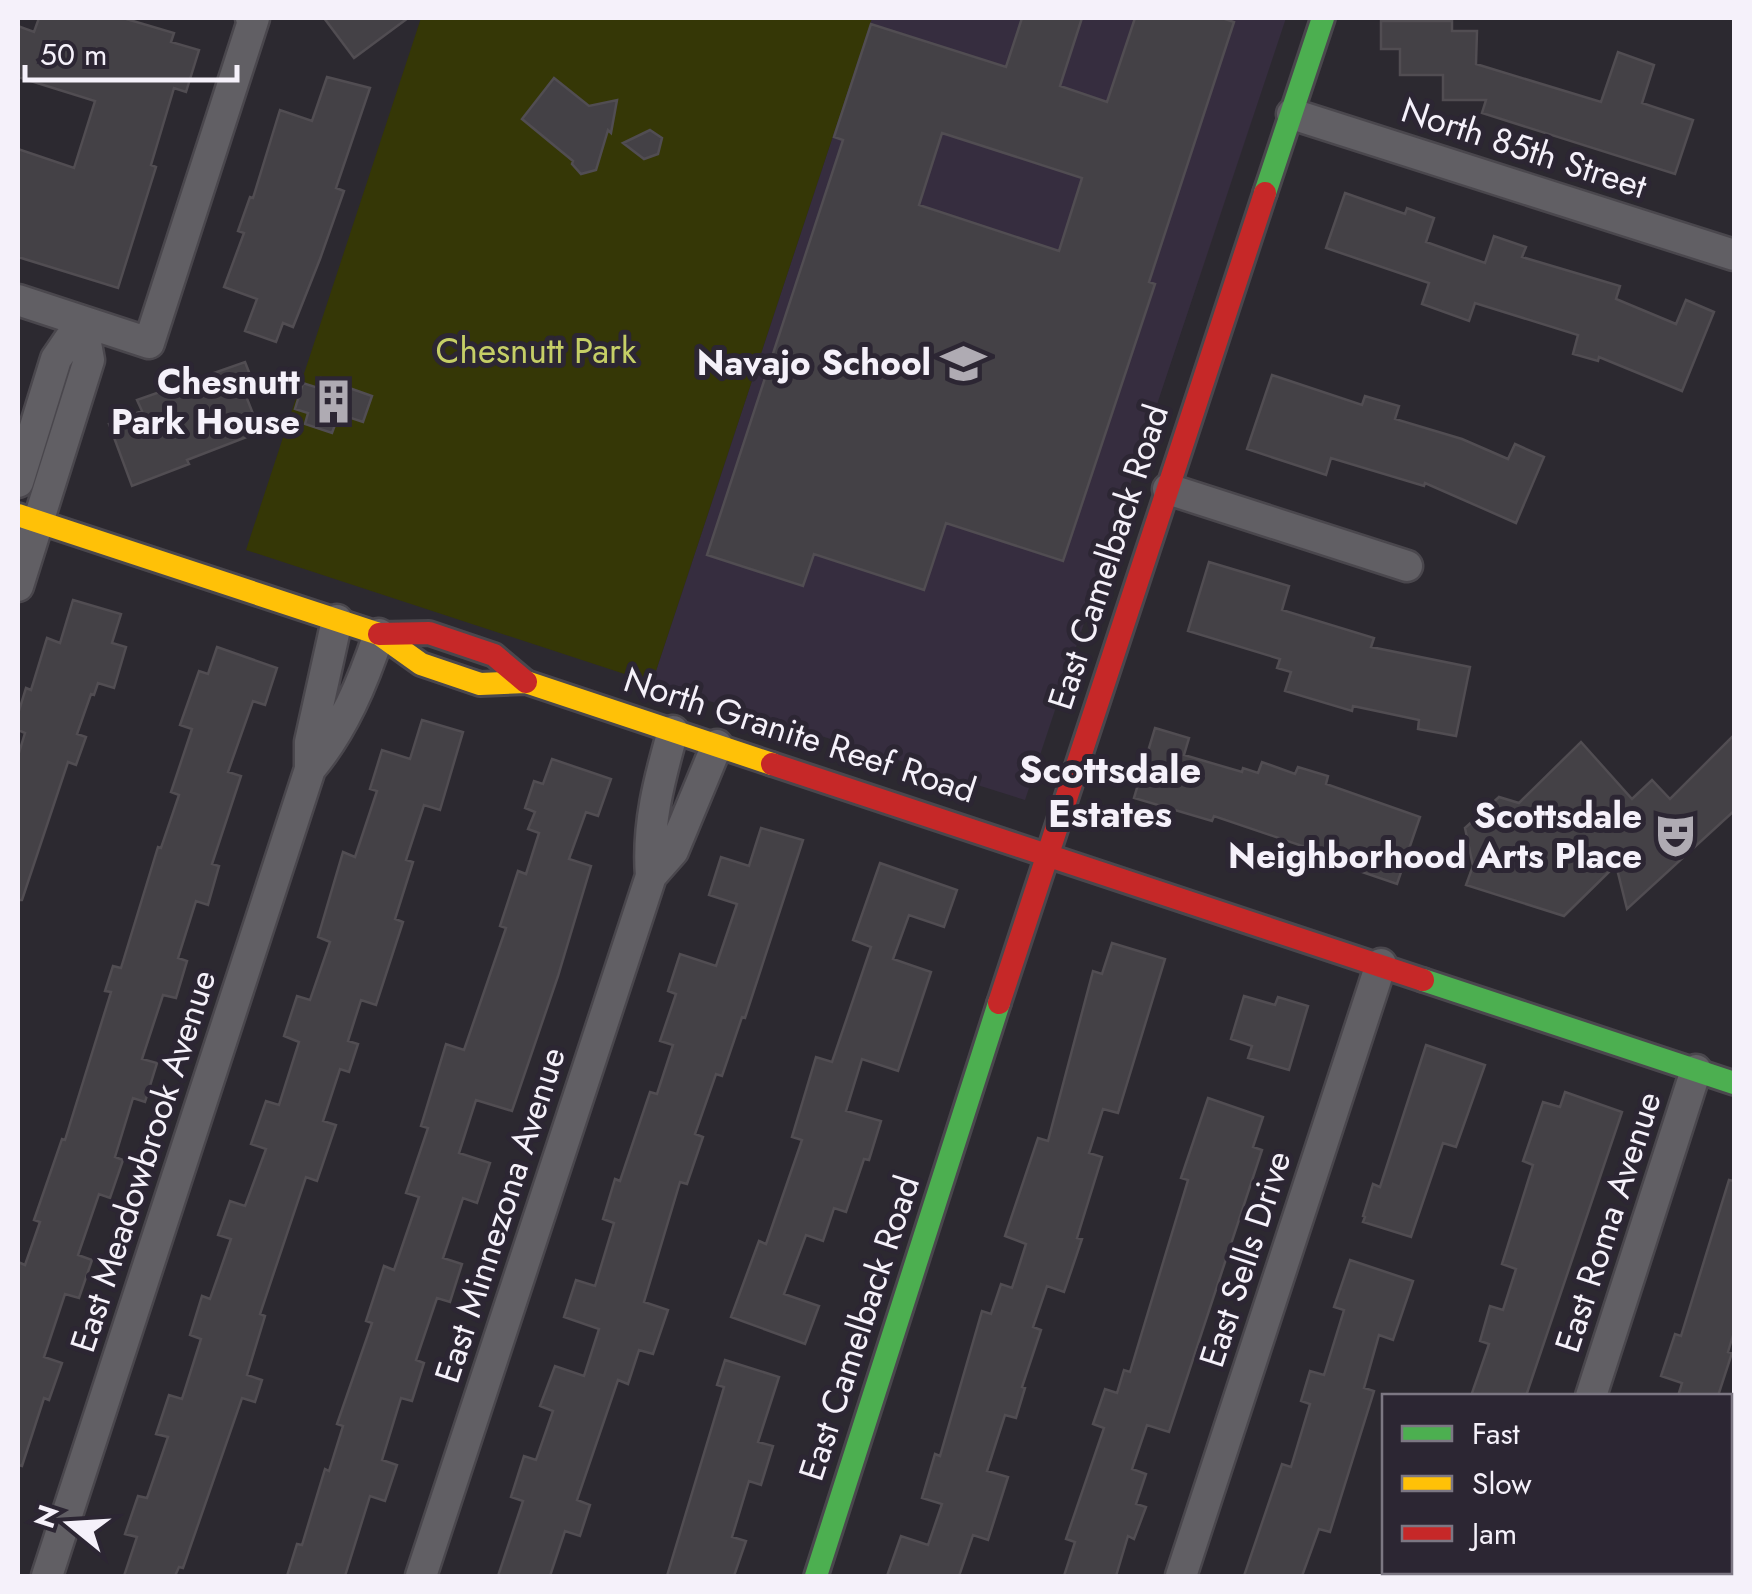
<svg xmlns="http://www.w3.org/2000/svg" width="1752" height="1594" font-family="Jost,sans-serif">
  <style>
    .built { fill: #362d3f }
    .green { fill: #353706 }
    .building { fill: #444146; stroke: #514d52; stroke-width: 2.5; fill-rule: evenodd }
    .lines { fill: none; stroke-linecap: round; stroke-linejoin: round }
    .street-casing { stroke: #4a474d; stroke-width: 35 }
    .fast-casing { stroke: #4a474d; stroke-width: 28 }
    .slow-casing { stroke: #4a474d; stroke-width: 28 }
    .jam-casing { stroke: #4a474d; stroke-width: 28 }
    .street { stroke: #615f64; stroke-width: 30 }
    .fast { stroke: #4caf50; stroke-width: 22 }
    .slow { stroke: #ffc107; stroke-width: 22 }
    .jam { stroke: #c62828; stroke-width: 22 }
    .labels { text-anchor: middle; stroke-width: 10; stroke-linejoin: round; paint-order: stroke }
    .street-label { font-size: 35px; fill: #f5f1fa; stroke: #2c2633 }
    .park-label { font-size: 35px; fill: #c6cf66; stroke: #2c2633 }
    .poi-label { font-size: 35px; font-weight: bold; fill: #f5f1fa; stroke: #2c2633; text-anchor: end }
    .neighbourhood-label { font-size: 38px; font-weight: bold; fill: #f5f1fa; stroke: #2c2633 }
  </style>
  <rect width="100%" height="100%" fill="#2c2930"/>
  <path class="built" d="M872 18H1286L1025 800 652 683Z"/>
  <path class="green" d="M421 18H872L652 683 246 550Z"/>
  <path class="building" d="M39 18H123L174 33 171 42 199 50 186 92 174 88 151 165 156 167 118 288 18 257V149L74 168 95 101 18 77V26L34 32Z
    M324 18H408L354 58Z
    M1022 18H1082L1060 86 1107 102 1135 18H1222L1234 22 1149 282 1155 284 1063 561 946 523 924 590 814 554 803 586 707 555 843 140 834 137 871 24 1006 67ZM942 133 1082 178 1059 251 919 205Z
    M1381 21H1452V31H1477L1476 64 1601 102 1618 52 1654 65 1642 103 1693 120 1675 174 1482 113 1486 100H1443V75H1400V49H1381Z
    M327 77 370 88 336 188 344 191 320 259 293 327 283 323 276 342 245 331 257 299 224 287 244 233 238 231 250 197 253 198 280 110 312 121Z
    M554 78 589 106 617 100 611 133 608 130 596 170 581 174 572 164 573 161 522 119Z
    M650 130 662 138 658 154 644 159 623 143Z
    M1345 193 1405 214 1407 208 1434 218 1426 242 1485 263 1494 236 1526 247 1522 257 1620 286 1616 299 1676 324 1686 300 1714 312 1682 391 1599 357 1598 361 1573 354 1578 335 1475 303 1469 321 1422 304 1429 283 1326 248Z
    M245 362 258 395 244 391 257 424V433L187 460 189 464 132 486 109 424 142 411 137 400Z
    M1272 375 1362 405 1365 396 1399 406 1395 419 1462 439 1508 459 1515 444 1544 457 1516 523 1425 483 1424 486 1331 458 1326 475 1247 449Z
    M321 378 372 396 363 422 339 414 332 433 305 424 308 413 295 409 303 383 318 388Z
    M1209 562 1289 586 1282 610 1374 638 1371 647 1470 667 1456 736 1418 729 1419 720 1353 706 1352 711 1285 691 1291 672 1277 668 1280 659 1188 631Z
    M73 600 121 614 112 643 126 647 114 688 98 683 94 695 91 694 77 734 86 737 76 765 68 762 22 900H18V756L25 733 18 730V714L26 688 31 690 47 638 60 643Z
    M217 647 277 668 265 705 253 701 228 772 241 776 212 864 219 866 208 905 196 901 178 958 187 961 176 998 163 995 142 1059 157 1063 145 1102 133 1098 115 1157 123 1160 110 1198 99 1194 78 1255 92 1260 79 1298 65 1294 44 1357 62 1363 49 1400 44 1398 22 1466 18 1465V1262L25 1265 40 1222 34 1220 62 1139 65 1140 111 992 105 991 113 966 121 968 158 847 161 848 179 795 171 792 192 729 180 725 199 671 208 674Z
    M422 720 463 732 440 810 424 805 406 860 413 862 395 919 403 922 376 1005 361 1000 348 1041 358 1044 349 1072 340 1069 323 1121 336 1125 317 1181 306 1177 260 1314 265 1316 247 1375 262 1380 255 1402 242 1398 183 1568 179 1567 175 1576H124L137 1537 125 1534 138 1496 147 1498 168 1437 156 1434 169 1395 182 1399 201 1339 190 1335 202 1296 210 1299 231 1239 218 1235 230 1201 245 1206 266 1149 251 1144 266 1101 279 1105 299 1042 284 1036 297 996 310 1000 330 942 318 937 343 852 355 857 377 791 370 789 382 750 410 759Z
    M1155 728 1189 738 1184 755 1242 772 1243 768 1258 773 1262 762 1295 774 1298 767 1328 776 1326 784 1420 817 1397 884 1315 856 1317 851 1214 816 1212 821 1134 798Z
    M1734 735V811L1627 909 1616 865 1564 916 1466 885 1473 866 1465 828 1499 797 1519 803 1581 742 1632 799 1652 780 1670 799Z
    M552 759 611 779 598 816 586 812 569 859 591 866 558 976 512 1111 476 1100 459 1153 490 1163 477 1203 463 1198 443 1258 462 1264 450 1302 437 1298 416 1360 424 1363 412 1401 401 1398 382 1460 397 1465 385 1501 370 1496 345 1576H287L297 1544 302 1545 325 1469 329 1471 343 1426 337 1424 372 1323 366 1321 384 1266 394 1270 419 1197 406 1193 428 1128 421 1126 446 1044 464 1050 506 928 500 926 518 871 526 874 539 833 528 829 535 812 525 808 534 781 543 784Z
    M761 828 803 840 745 1018 742 1017 722 1076 716 1074 695 1134 703 1137 687 1184 680 1182 644 1302 668 1310 653 1354 639 1350 628 1384 618 1380 577 1500 590 1505 580 1536 565 1531 550 1576H498L523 1501 511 1497 524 1456 536 1460 553 1411 540 1406 555 1366 584 1376 599 1329 564 1317 576 1280 595 1286 614 1223 603 1219 615 1179 620 1181 650 1092 657 1094 673 1045 660 1041 676 994 668 991 680 954 716 966 737 904 709 895 721 857 749 866Z
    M880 863 957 890 944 927 909 915 893 959 931 972 898 1071 862 1059 846 1111 881 1121 869 1160 864 1159 846 1212 834 1208 823 1241 806 1235 784 1294 819 1306 805 1344 731 1317 759 1241 766 1244 802 1140 792 1137 816 1057 832 1062 871 947 853 940Z
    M1112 943 1165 959 1118 1113 1103 1109 1089 1153 1102 1157 1077 1238 1082 1239 1064 1292 1047 1286 1033 1327 1041 1330 1022 1387 1025 1388 1016 1418 1005 1415 987 1471 1008 1477 988 1540 973 1535 959 1576H887L901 1536 928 1545 942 1504 922 1498 935 1454 940 1456 982 1311 991 1314 1001 1284 1012 1288 1026 1244 1005 1236 1038 1138 1048 1141 1093 971 1102 974Z
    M1244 996 1275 1005 1278 997 1308 1006 1289 1070 1248 1058 1252 1046 1231 1039Z
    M1426 1045 1485 1065 1456 1147 1443 1143 1411 1237 1363 1222 1365 1217 1363 1216 1373 1184 1380 1187Z
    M1565 1092 1622 1112 1526 1396H1471L1489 1344 1480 1341 1490 1306 1503 1310 1516 1269 1502 1264 1533 1165 1523 1161 1543 1102 1560 1107Z
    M1208 1098 1263 1117 1253 1147 1262 1150 1169 1432 1147 1425 1132 1469 1146 1474 1136 1504 1146 1507 1134 1539 1128 1536 1116 1576H1064L1075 1542 1066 1539 1104 1428 1093 1424 1105 1389 1117 1393 1124 1370 1130 1372 1188 1180 1181 1178Z
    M1729 1180 1734 1181V1332L1728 1352 1732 1353 1718 1396H1678L1682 1383 1661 1376 1675 1334 1681 1336Z
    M1350 1260 1413 1281 1393 1340 1379 1335 1364 1388 1374 1391 1330 1532 1319 1529 1302 1576H1244L1282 1464 1291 1467 1310 1404 1301 1401 1310 1371 1324 1375 1344 1310 1334 1307Z
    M725 1360 779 1377 758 1442 773 1446 761 1485 749 1481 732 1537 746 1541 734 1576H667L724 1387 717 1385Z"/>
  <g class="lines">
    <defs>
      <path id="street" d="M1292 114 1734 255
        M18 300 149 343 254 18H251
        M18 482 56 359 82 321
        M1168 489 1407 566
        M18 586 89 360 82 321
        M310 769C343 730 363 682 379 634
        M651 876C647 826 659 780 673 731
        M1591 1396 1696 1070
        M47 1576 310 769V742L337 620
        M421 1576 651 876 673 851 717 745
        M1181 1576 1381 964
        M1532 1576 1534 1572"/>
      <path id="fast" d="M1265 193 1323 18
        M1423 980 1734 1083
        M816 1576 999 1003"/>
      <path id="slow" d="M18 515 379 634 421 664 480 684 526 682 772 764"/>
      <path id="jam" d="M379 634 429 633 494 655 526 682
        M772 764 1423 980
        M999 1003 1265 193"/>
    </defs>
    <use href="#street" class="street-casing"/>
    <use href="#fast" class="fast-casing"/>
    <use href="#slow" class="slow-casing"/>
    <use href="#jam" class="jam-casing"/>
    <use href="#street" class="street"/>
    <use href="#fast" class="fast"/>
    <use href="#slow" class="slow"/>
    <use href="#jam" class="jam"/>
  </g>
  <defs>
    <symbol id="school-bare" viewBox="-9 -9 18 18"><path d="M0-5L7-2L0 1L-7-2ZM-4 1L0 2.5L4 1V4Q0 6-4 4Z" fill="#afabb3" stroke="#2c2633" stroke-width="2.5" paint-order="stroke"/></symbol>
    <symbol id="building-bare" viewBox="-9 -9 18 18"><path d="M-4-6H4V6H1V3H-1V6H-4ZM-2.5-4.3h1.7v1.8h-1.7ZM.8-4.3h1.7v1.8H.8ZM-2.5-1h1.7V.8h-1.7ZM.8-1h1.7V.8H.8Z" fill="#afabb3" stroke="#2c2633" stroke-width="2.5" paint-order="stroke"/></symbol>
    <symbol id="theatre-bare" viewBox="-9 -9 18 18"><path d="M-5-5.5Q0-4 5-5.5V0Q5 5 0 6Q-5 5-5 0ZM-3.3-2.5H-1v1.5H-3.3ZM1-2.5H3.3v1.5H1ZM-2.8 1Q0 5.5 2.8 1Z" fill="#afabb3" stroke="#2c2633" stroke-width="2.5" paint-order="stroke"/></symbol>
  </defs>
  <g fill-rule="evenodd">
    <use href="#school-bare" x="932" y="332" width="63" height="63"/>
    <use href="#building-bare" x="302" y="370" width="63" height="63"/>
    <use href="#theatre-bare" x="1644" y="804" width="63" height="63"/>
  </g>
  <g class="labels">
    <g class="street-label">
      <text transform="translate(1524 148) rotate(18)" y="12">North 85th Street</text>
      <text transform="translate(1108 557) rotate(-72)" y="12">East Camelback Road</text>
      <text transform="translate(800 735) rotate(18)" y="12">North Granite Reef Road</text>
      <text transform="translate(143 1161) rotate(-72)" y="12">East Meadowbrook Avenue</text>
      <text transform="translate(500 1215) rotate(-72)" y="12">East Minnezona Avenue</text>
      <text transform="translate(1608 1222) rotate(-72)" y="12">East Roma Avenue</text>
      <text transform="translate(1245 1259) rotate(-72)" y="12">East Sells Drive</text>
      <text transform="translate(859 1328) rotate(-72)" y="12">East Camelback Road</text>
    </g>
    <g class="park-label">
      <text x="536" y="363">Chesnutt Park</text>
    </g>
    <g class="poi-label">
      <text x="931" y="375">Navajo School</text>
      <text x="300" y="394">Chesnutt<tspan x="300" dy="40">Park House</tspan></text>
      <text x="1642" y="828">Scottsdale<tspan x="1642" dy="40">Neighborhood Arts Place</tspan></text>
    </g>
    <g class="neighbourhood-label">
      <text x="1110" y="783">Scottsdale<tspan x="1110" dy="44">Estates</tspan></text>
    </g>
  </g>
  <rect width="1752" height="1594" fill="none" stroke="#f5f1fa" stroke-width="40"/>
  <rect x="1382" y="1394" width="350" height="180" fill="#2c2633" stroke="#7c7783" stroke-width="2.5"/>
  <rect x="1402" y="1426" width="50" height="15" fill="#4caf50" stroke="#7c7783" stroke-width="2.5"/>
  <text x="1472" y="1444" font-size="30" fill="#f5f1fa">Fast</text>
  <rect x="1402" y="1476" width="50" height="15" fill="#ffc107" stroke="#7c7783" stroke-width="2.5"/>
  <text x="1472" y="1494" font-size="30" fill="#f5f1fa">Slow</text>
  <rect x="1402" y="1526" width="50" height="15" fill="#c62828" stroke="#7c7783" stroke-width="2.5"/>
  <text x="1472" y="1544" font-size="30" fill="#f5f1fa">Jam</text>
  <g transform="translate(70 1524) rotate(288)" stroke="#2c2633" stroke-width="8" paint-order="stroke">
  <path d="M0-8L18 38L0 25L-18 38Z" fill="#f5f1fa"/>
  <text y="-15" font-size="28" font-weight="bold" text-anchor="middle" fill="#f5f1fa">N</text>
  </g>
  <path d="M25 65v15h212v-15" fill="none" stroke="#f5f1fa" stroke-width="5"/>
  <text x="40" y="65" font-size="30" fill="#f5f1fa" stroke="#2c2633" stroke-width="8" paint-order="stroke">50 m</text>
</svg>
